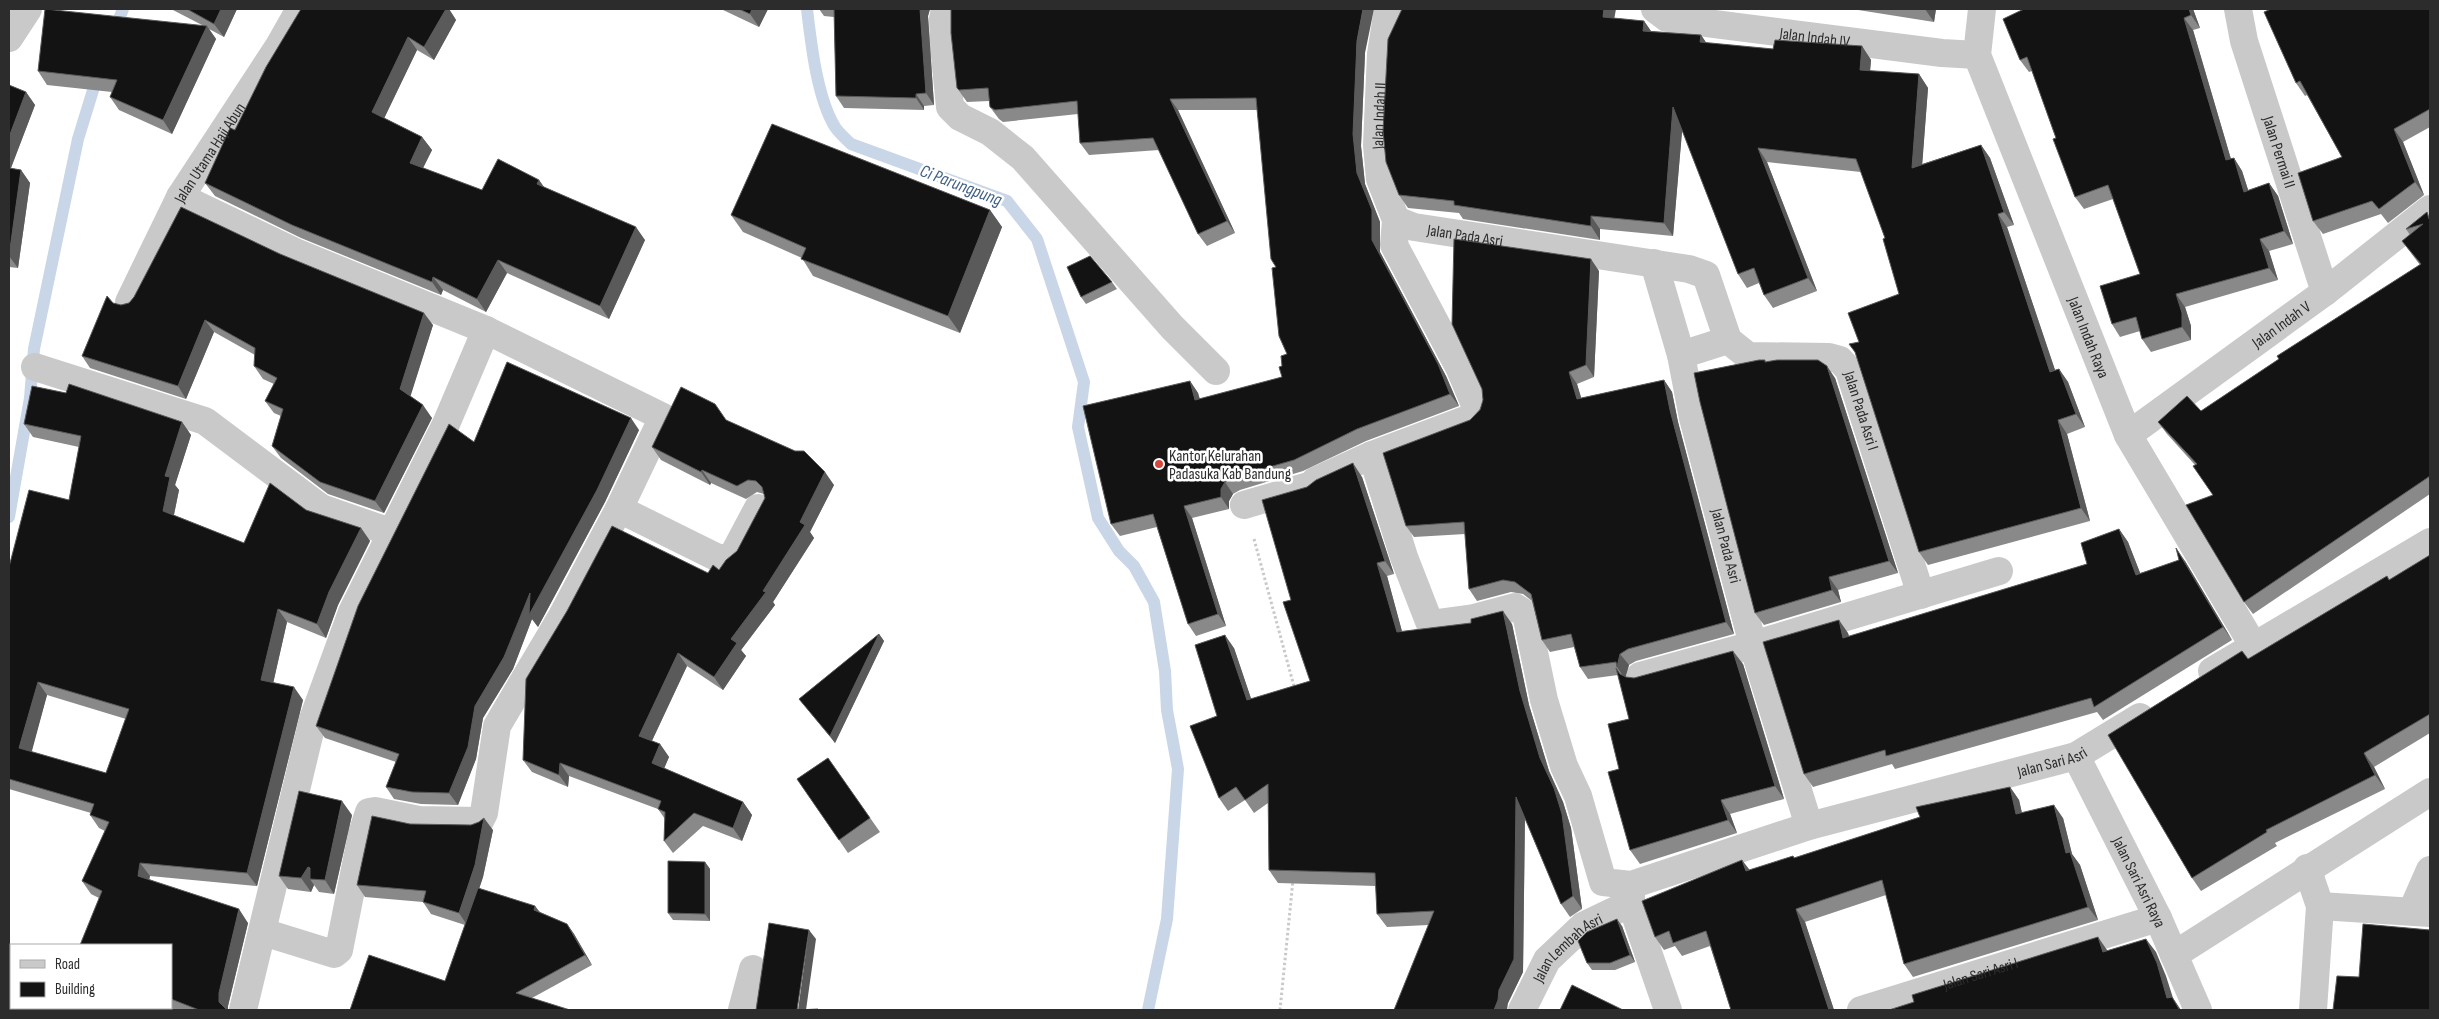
<svg xmlns="http://www.w3.org/2000/svg" width="2439" height="1019" font-family="'Sofia Sans Condensed',sans-serif">
  <style>
    .lines { fill: none; stroke-linecap: round; stroke-linejoin: round }
    .stream { stroke: #c8d6e7; stroke-width: 12 }
    .path { stroke: #c9c9c9; stroke-width: 3; stroke-dasharray: 2.5 2.5; stroke-linecap: butt }
    .minor { stroke: #c9c9c9; stroke-width: 28 }
    .wall { fill: #898989; fill-rule: evenodd }
    .shaded-wall { fill: #5a5a5a }
    .building { fill: #131313; stroke: #5a5a5a; fill-rule: evenodd }
    .poi-dot { fill: #d3473d; stroke: #fff; stroke-width: 2 }
    .labels { text-anchor: middle; stroke-width: 5; stroke-linejoin: round; paint-order: stroke }
    .street-label { font-size: 16px; fill: #2c2c2c; stroke: #fff }
    .poi-label { font-size: 16px; fill: #2c2c2c; stroke: #fff; text-anchor: start }
    .water-label { font-size: 18px; font-style: italic; fill: #426285; stroke: #fff }
  </style>
  <rect width="100%" height="100%" fill="#fff"/>
  <g class="lines">
    <path class="stream" d="M807 9C811 43 817 98 835 127 839 133 846 139 851 144L1007 201 1037 239 1084 382 1078 427 1098 518 1119 551 1134 566 1154 602 1165 671 1167 710 1178 769 1167 919 1148 1010
      M114 32 123 9
      M9 517 30 398 34 349 78 139 98 74"/>
    <path class="path" d="M1254 539 1295 690
      M1280 1010 1293 880"/>
    <g class="minor">
      <path d="M945 9 943 19 944 46 950 107 960 117 990 132 1023 158 1172 327 1216 371"/>
      <path id="s1" d="M1655 9 1667 18 1942 53 1977 55"/>
      <path id="s2" d="M1982 9 1977 55 2128 435 2253 645"/>
      <path id="s3" d="M2238 9 2244 41 2325 292"/>
      <path d="M9 38 28 9"/>
      <path d="M180 197 295 252 486 330 663 417 619 509 562 616 497 726 484 813 480 821 419 820 375 811 369 812 362 834 339 950 334 954 263 932"/>
      <path id="s4" d="M1396 220 1414 227 1689 269 1706 275 1728 340"/>
      <path id="s5" d="M1654 263 1681 355 1693 418 1753 645 1809 826"/>
      <path id="s6" d="M129 302 180 197 279 46 300 9"/>
      <path id="s7" d="M1728 340 1748 356 1829 357 1840 360 1849 370 1921 595"/>
      <path d="M1681 355 1728 340"/>
      <path d="M35 367 205 421 321 508 393 533"/>
      <path id="s8" d="M2128 435 2325 292 2430 209"/>
      <path id="s9" d="M1372 455 1404 557 1430 624 1474 618 1515 607 1526 614 1544 700 1564 766 1578 796 1603 882 1631 885 1809 826 2076 756 2140 717"/>
      <path id="s10" d="M1244 505 1312 485 1315 481 1372 455 1473 417 1476 407 1460 369 1394 245 1396 220 1380 179 1377 145 1381 54 1388 9"/>
      <path d="M619 509 716 557 726 559 732 557 758 508"/>
      <path d="M2212 671 2430 542"/>
      <path d="M1640 676 1753 645 1999 571"/>
      <path id="s11" d="M2076 756 2158 918 2198 1010"/>
      <path d="M2307 868 2320 906 2313 1010"/>
      <path d="M1631 885V903L1668 1010"/>
      <path d="M2320 906 2430 913"/>
      <path d="M2412 911 2430 870"/>
      <path d="M2174 955 2430 792"/>
      <path d="M243 1010 313 719 352 612 446 424 486 330"/>
      <path d="M742 1010 753 969"/>
      <path id="s12" d="M1522 1010 1547 960 1583 926 1631 903"/>
      <path id="s13" d="M1861 1010 2158 918"/>
    </g>
  </g>
  <path class="wall" d="M171 9H237L224 37 209 29 216 39 172 134 119 110 110 97 112 92 47 85 38 71 202 25Z
    M301 9H449L456 20 434 60 417 50 384 118 422 137 432 150 423 168 482 190 539 180 544 187 645 240 609 319 507 273 486 312 443 290 441 295 301 238 215 196 205 183Z
    M721 9H768L759 27Z
    M819 9H930L928 16 934 105 924 106V110L844 108 836 96 834 17 824 16Z
    M1852 9H1936L1934 22Z
    M2024 9H2193L2200 28 2193 30 2231 159 2234 158 2242 171 2248 190 2269 183 2278 196 2293 244 2269 251 2278 280 2185 307 2191 326V340L2151 352 2142 339 2140 331 2120 337 2112 324 2140 274 2113 199 2084 209 2075 197 2056 138 2032 71 2029 72 2020 60Z
    M2430 9V127L2403 142 2424 195 2388 223 2381 214 2323 234 2313 221 2342 157 2307 95 2305 96 2296 83Z
    M1614 18 1644 21 1651 31 1701 35 1706 43 1773 49 1862 46 1871 60 1870 71 1919 74 1928 88 1922 164 1981 145 1990 158 2014 225 2007 227 2055 370 2059 369 2068 382 2085 427 2067 434 2090 521 1928 565 1919 552 1859 342 1899 294 1885 238 1861 172 1767 162 1817 291 1773 308 1764 295 1759 283 1747 288 1738 274 1682 130 1673 236 1600 229V240L1463 219 1459 213 1408 208 1399 195Z
    M1365 53 1361 146 1365 184 1380 222V252L1446 376 1459 406 1366 441 1303 471 1240 490 1233 494 1229 501V509L1192 518 1226 626 1196 636 1188 624 1157 527 1120 536 1111 524 1190 381 1198 393 1200 399 1282 377V366L1287 354 1257 110H1178L1235 233 1207 246 1198 234 1159 150 1089 155 1080 143 1078 114 1003 122 999 119 990 107 989 101 967 102 957 88Z
    M9 85 26 92 35 105 11 168 21 170 30 183 18 268 9 267Z
    M990 210 1002 227 960 333 813 276 802 258 743 232 731 215Z
    M2427 212 2430 218V494L2253 614 2244 602 2213 495 2195 465 2167 434 2158 422 2201 411 2420 265 2402 241 2410 235 2406 229Z
    M280 254 433 325 410 396 432 418 384 513 328 494 281 458 272 446 281 416 274 413 265 401 274 384 263 379 254 366 255 355 214 332 186 399 90 368 82 356 113 303 121 305Z
    M1599 271 1594 377 1577 384 1581 398 1664 380 1672 392 1678 422 1734 634 1636 661 1629 665 1625 677 1634 678 1743 664 1784 799 1730 814 1737 833 1640 864 1630 850 1619 769 1629 719 1618 675 1588 679 1580 667 1574 647 1550 652 1542 640 1532 601 1523 594 1511 592 1477 601 1469 589 1465 534 1414 537 1406 526 1470 420Z
    M1112 282 1117 289 1086 304 1081 297Z
    M1766 362 1835 378 1898 573 1838 590 1841 602 1764 625 1755 613Z
    M726 420 834 485 810 532 814 538 773 602 775 605 741 650 746 656 723 690 687 666 652 741 660 744 669 757 664 768 743 802 752 815 742 841 703 826 673 853 664 841 665 819 658 809 569 776 568 787 532 772 523 760 708 573 719 570 737 551 765 498 764 494 757 492 746 499 711 483 710 485 661 460 652 447Z
    M182 422 191 435 175 485 179 490 174 515 244 543 306 510 361 528 370 541 338 605 326 638 287 622 273 683 303 700 257 886 150 876 149 879 248 923 228 1006V1010H176L170 1008H171V945L99 898 91 894 82 881 105 831 99 828 90 815 91 813 9 789V567L69 500 79 447 33 437 24 424ZM47 695 126 719 106 773 31 752Z
    M639 430 605 502 538 627 532 619 513 669 483 718 476 759 458 805 421 804 394 799 386 787 396 762 325 738 316 726 474 442Z
    M1362 477 1394 574 1387 576 1402 632 1512 624 1529 705 1549 771 1563 802 1571 828 1582 909 1570 917 1561 904 1525 819 1523 972 1508 1003 1428 925 1387 927 1377 914 1376 886 1278 883 1269 870 1268 803 1254 813 1245 800 1228 811 1219 798 1217 716 1234 648 1251 699 1310 681 1291 600Z
    M2119 529 2128 542 2140 573 2185 561 2232 640 2103 720 2097 712 1895 769 1892 764 1813 787 1804 774 1848 633 1849 637 2087 564Z
    M2430 555V733L2374 767 2385 789 2275 843 2277 846 2201 891 2192 878 2248 659 2390 580Z
    M879 634 884 641 835 743 799 699Z
    M828 758 880 832 848 853 797 779Z
    M2010 787 2019 800 2022 813 2063 818 2072 854 2080 865 2098 920 1913 977 1904 964 1886 895 1805 922 1834 1010H1731L1710 946 1682 956 1675 946 1664 950 1655 937 1793 856 1795 858 1920 817Z
    M352 815 334 894 319 892 314 885 311 892 288 889 279 876Z
    M410 824 493 830 483 877 479 889 535 906 540 912 567 924 574 934 592 965 532 998 445 981 465 925 431 914 423 902 365 897 357 885Z
    M705 862 710 869V921L673 920 668 913Z
    M1622 926 1635 962 1615 970H1592L1587 963Z"/>
  <path class="shaded-wall" d="M221 9H237L224 37 214 24Z
    M446 9H449L456 20 434 60 424 47Z
    M752 9H768L759 27 750 14Z
    M920 9H930L928 16 934 105 926 93Z
    M1363 9H1374L1365 53 1361 146 1365 184 1380 222V252L1446 376 1459 406 1450 394 1372 240 1357 173 1353 134 1357 41Z
    M1604 9H1616L1612 31 1603 17Z
    M1925 9H1936L1934 22Z
    M2189 9H2193L2200 28 2191 15Z
    M2184 18 2193 30 2235 173 2226 160Z
    M1644 21 1653 34 1643 31Z
    M207 26 216 39 172 134 163 120Z
    M1701 35 1710 48 1700 42Z
    M408 37 417 50 381 125 372 112Z
    M1862 46 1871 60 1869 83 1860 70Z
    M1919 74 1928 88 1921 181 1912 168Z
    M26 92 35 105 9 173V137Z
    M916 94 924 106V110L916 98Z
    M1170 99 1178 110 1235 233 1227 221Z
    M1673 107 1683 121 1673 236 1664 223Z
    M2394 129 2403 142 2424 195 2415 182Z
    M422 137 432 150 419 176 410 163Z
    M1981 145 1990 158 2014 225 2004 212Z
    M1758 148 1767 162 1817 291 1808 278Z
    M2234 158 2242 171 2253 205 2244 192Z
    M21 170 30 183 18 268 9 256Z
    M539 180 548 193 537 184Z
    M2269 183 2278 196 2293 244 2284 231Z
    M990 210 1002 227 960 333 948 316Z
    M1998 214 2007 227 2060 385 2050 372Z
    M1591 216 1600 229V240L1591 226Z
    M636 227 645 240 609 319 600 306Z
    M2260 239 2269 251 2278 280 2269 268Z
    M1591 259 1599 271 1594 377 1586 365Z
    M498 260 507 273 486 312 477 299Z
    M433 277 443 290 441 295 432 282Z
    M2176 294 2185 307 2191 326V340L2182 327Z
    M424 313 433 325 409 401 400 389Z
    M205 320 214 332 186 399 178 386Z
    M1827 366 1835 378 1898 573 1889 561Z
    M2059 369 2068 382 2085 427 2076 414Z
    M1569 372 1577 384 1585 410 1577 399Z
    M1664 380 1672 392 1678 422 1734 634 1726 622 1670 410Z
    M1190 381 1198 393 1203 412 1195 400Z
    M423 405 432 418 384 513 375 501Z
    M631 418 639 430 605 502 538 627 532 619 513 669 483 718 476 759 458 805 449 793 475 706 530 593Z
    M2058 420 2067 434 2090 521 2081 508Z
    M182 422 191 435 175 485 179 490 172 524 163 511 165 476Z
    M1353 463 1362 477 1394 574 1385 561Z
    M702 470 711 483 710 485 701 472Z
    M825 472 834 485 810 532 814 538 773 602 775 605 741 650 746 656 723 690 714 677 731 639 763 591 800 522Z
    M1225 482 1233 494 1229 501V509L1221 497V489Z
    M1184 506 1192 518 1226 626 1218 614Z
    M361 528 370 541 338 605 326 638 317 624 329 592Z
    M2119 529 2128 542 2146 588 2136 575Z
    M2176 548 2185 561 2232 640 2223 627Z
    M1377 563 1387 576 1406 646 1397 632Z
    M1829 577 1838 590 1841 602 1832 590Z
    M278 609 287 622 271 693 261 680Z
    M1503 611 1512 624 1529 705 1549 771 1563 802 1571 828 1582 909 1573 896 1540 758 1520 691Z
    M1839 620 1848 633 1853 651 1843 638Z
    M879 634 884 641 835 743 830 736Z
    M1225 635 1234 648 1256 713 1247 700Z
    M1733 651 1743 664 1784 799 1775 786Z
    M678 653 687 666 648 749 639 736Z
    M1620 654 1629 665 1625 679 1617 667Z
    M38 682 47 695 29 762 19 748Z
    M294 687 303 700 257 886 247 873Z
    M660 744 669 757 661 776 652 763Z
    M2364 753 2374 767 2385 789 2375 775Z
    M560 763 569 776 568 787 559 775Z
    M2010 787 2019 800 2025 827 2016 814Z
    M1516 797 1525 810 1523 972 1508 1003 1507 1010H1494Z
    M1721 800 1730 814 1737 833 1728 820Z
    M342 801 352 815 334 894 325 880Z
    M743 802 752 815 742 841 733 828Z
    M2054 805 2063 818 2072 854 2080 865 2098 920 2088 907 2066 853Z
    M484 818 493 830 483 877 467 925 459 913Z
    M1742 860 1752 873 1746 871Z
    M705 862 710 869V921L705 914Z
    M140 863 150 876 147 889 138 876Z
    M308 867 317 879H310L314 885 311 892 301 878Z
    M535 906 542 916 534 910Z
    M239 909 248 923 228 1006V1010H225L219 1002V993Z
    M1796 909 1805 922 1834 1010H1829Z
    M1617 919 1622 926 1635 962 1630 955Z
    M567 924 574 934 592 965 585 955Z
    M809 930 816 939 806 1010H798Z
    M2098 937 2107 950 2112 965 2103 952Z
    M2146 939 2156 952 2166 976 2173 998 2181 1010H2176L2167 998Z"/>
  <path class="building" d="M45 9 207 26 163 120 110 97 117 80 38 71Z
    M187 9H221L214 24Z
    M301 9H446L424 47 408 37 372 112 422 137 410 163 482 190 498 159 539 180 537 184 636 227 600 306 498 260 477 299 433 277 432 282 292 225 205 183 230 128 235 130 266 67Z
    M739 9H752L750 14Z
    M834 9H920L926 93 916 94V98L836 96Z
    M951 9H1363L1357 41 1353 134 1357 173 1372 210V240L1438 364 1450 394 1357 429 1294 460 1231 478 1225 482 1221 489V497L1184 506 1218 614 1188 624 1153 514 1111 524 1083 406 1190 381 1195 400 1282 377 1279 367 1282 366 1281 356 1287 354 1279 336 1272 268 1276 267 1271 259 1256 98 1170 99 1227 221 1198 234 1153 138 1080 143 1077 101 995 110 990 107 988 88 959 90 957 88 951 33Z
    M1402 9H1604L1603 17 1644 21 1643 31 1701 35 1700 42 1773 49 1775 40 1862 46 1860 70 1919 74 1912 168 1981 145 2004 212 1998 214 2050 372 2059 369 2076 414 2058 420 2081 508 1919 552 1855 352 1849 344 1859 342 1848 313 1899 294 1883 239 1885 238 1856 159 1758 148 1808 278 1764 295 1754 268 1738 274 1673 107 1664 223 1591 216V226L1454 205V201L1399 195 1386 162 1383 131 1388 39Z
    M2024 9H2189L2191 15 2184 18 2226 160 2234 158 2244 192 2269 183 2284 231 2260 239 2269 268 2176 294 2182 313V327L2142 339 2136 317 2112 324 2100 286 2140 274 2108 185 2075 197 2053 139 2056 138 2027 57 2020 60 2003 19Z
    M2271 9H2430V109L2394 129 2415 182 2379 209 2372 201 2313 221 2298 173 2342 157 2300 81 2296 83 2264 12Z
    M9 85 26 92 9 137Z
    M772 124 990 210 948 316 801 259 806 248 731 215Z
    M9 168 21 170 9 256Z
    M181 207 280 254 424 313 400 389 423 405 375 501 320 482 272 446 283 409 265 401 277 378 254 366 255 348 205 320 178 386 82 356 107 296 113 303 121 305 129 303 134 297Z
    M2427 212 2429 219 2430 218V476L2244 602 2186 505 2213 495 2193 466 2197 464 2158 422 2187 396 2201 411 2279 359 2277 356 2421 264 2402 241 2423 224 2406 229Z
    M1454 239 1591 259 1586 365 1569 372 1577 399 1664 380 1670 410 1726 622 1628 649 1620 654 1617 667 1616 662 1580 667 1571 634 1542 640 1531 594 1515 582 1503 580 1469 589 1464 522 1406 526 1383 453 1470 420 1480 410 1483 400 1482 389 1452 324Z
    M1090 256 1112 282 1081 297 1067 267Z
    M1759 360H1765V362L1777 360H1818L1827 366 1889 561 1829 577 1832 590 1755 613 1700 402 1694 373Z
    M507 362 631 418 597 490 529 615 530 593 504 657 475 706 468 747 449 793 412 792 386 787 399 754 316 726 358 606 449 424 474 442Z
    M69 384 182 422 165 476 170 477 163 511 244 543 270 483 306 510 361 528 329 592 317 624 278 609 261 680 294 687 247 873 140 863 138 876 239 909 219 993V1002L227 1010H199L171 999V945H80L102 891 82 881 109 822 90 815 94 804 9 779V567L29 490 69 500 81 436 24 424 32 386 66 393ZM38 682 129 709 106 773 19 748Z
    M681 387 715 404 726 420 795 451H804L825 472 800 522 805 525 763 591 766 592 731 639 737 643 714 677 678 653 639 736 660 744 652 763 743 802 733 828 694 813 664 841 665 812 658 809 661 801 560 763 559 775 523 760 526 679 567 611 612 526 708 573 713 565 719 570 726 560 737 551 765 498 762 487 756 481 748 480 737 486 702 470 701 472 652 447Z
    M1353 463 1385 561 1377 563 1397 632 1471 623V619L1503 611 1520 691 1540 758 1554 788 1562 814 1573 896 1561 904 1516 797 1514 959 1499 990 1498 1000 1494 1010H1394L1434 911 1377 914 1375 873 1269 870 1268 784 1245 800 1236 787 1219 798 1190 726 1217 716 1195 645 1225 635 1247 700 1310 681 1283 602 1291 600 1262 500 1307 487 1316 480Z
    M2119 529 2136 575 2179 560 2176 548 2223 627 2094 707 2091 698 1886 756 1885 750 1804 774 1763 642 1839 620 1843 638 2087 564 2081 543Z
    M2430 555V714L2364 753 2375 775 2266 830 2267 832 2192 878 2108 735 2242 651 2248 659 2387 576 2389 580Z
    M879 634 830 736 799 699Z
    M1733 651 1775 786 1721 800 1728 820 1630 850 1608 772 1619 769 1608 724 1629 719 1616 668 1620 674 1626 677 1634 678Z
    M828 758 870 818 839 840 797 779Z
    M2010 787 2016 814 2054 805 2066 853 2070 852 2088 907 1904 964 1882 880 1796 909 1829 1010H1731L1706 931 1673 943 1669 931 1655 937 1642 901 1742 860 1746 871 1793 856 1794 858 1920 817 1916 807Z
    M299 791 342 801 325 880 310 879V868L308 867 301 878 279 876Z
    M372 816 410 824 471 825 479 822 484 818 475 865 459 913 423 902 426 891 357 885Z
    M668 861 705 862V914L668 913Z
    M478 888 535 906 534 910 567 924 585 955 516 993 570 1010H350L369 955 445 981Z
    M1617 919 1630 955 1610 963H1587L1578 941 1587 932Z
    M769 923 809 930 797 1010 818 1009V1010H756Z
    M2363 924 2430 930V1010H2333L2337 976 2359 977Z
    M2098 937 2103 952 2146 939 2157 963 2167 998 2172 997 2179 1009 2182 1010H1889L1914 1002 1912 995Z
    M1572 985 1623 1010H1560Z"/>
  <circle class="poi-dot" cx="1159" cy="464" r="5"/>
  <g class="labels">
    <g class="street-label">
      <text dy="6" stroke="none"><textPath href="#s1" startOffset="164">Jalan Indah IV</textPath></text>
      <text dy="6" stroke="none"><textPath href="#s10" startOffset="571">Jalan Indah II</textPath></text>
      <text dy="6" stroke="none"><textPath href="#s3" startOffset="149">Jalan Permai II</textPath></text>
      <text dy="6" stroke="none"><textPath href="#s6" startOffset="170">Jalan Utama Haji Abun</textPath></text>
      <text dy="6" stroke="none"><textPath href="#s4" startOffset="71">Jalan Pada Asri</textPath></text>
      <text dy="6" stroke="none"><textPath href="#s8" startOffset="189">Jalan Indah V</textPath></text>
      <text dy="6" stroke="none"><textPath href="#s2" startOffset="350">Jalan Indah Raya</textPath></text>
      <text dy="6" stroke="none"><textPath href="#s7" startOffset="174">Jalan Pada Asri I</textPath></text>
      <text dy="6" stroke="none"><textPath href="#s5" startOffset="292">Jalan Pada Asri</textPath></text>
      <text dy="6" stroke="none"><textPath href="#s9" startOffset="1025">Jalan Sari Asri</textPath></text>
      <text dy="6" stroke="none"><textPath href="#s11" startOffset="141">Jalan Sari Asri Raya</textPath></text>
      <text dy="6" stroke="none"><textPath href="#s12" startOffset="79">Jalan Lembah Asri</textPath></text>
      <text dy="6" stroke="none"><textPath href="#s13" startOffset="125">Jalan Sari Asri I</textPath></text>
    </g>
    <g class="poi-label">
      <text x="1169" y="461">Kantor Kelurahan<tspan x="1169" dy="18">Padasuka Kab Bandung</tspan></text>
    </g>
    <g class="water-label">
      <text transform="translate(961 185) rotate(21)" y="6">Ci Parungpung</text>
    </g>
  </g>
  <rect width="2439" height="1019" fill="none" stroke="#2c2c2c" stroke-width="20"/>
  <rect x="10" y="944" width="162" height="65" fill="#ffffff" stroke="#ababab"/>
  <rect x="20" y="960" width="25" height="8" fill="#c9c9c9" stroke="#ababab"/>
  <text x="55" y="969" font-size="15" fill="#2c2c2c">Road</text>
  <rect x="20" y="982" width="25" height="15" fill="#131313" stroke="#ababab"/>
  <text x="55" y="994" font-size="15" fill="#2c2c2c">Building</text>
</svg>
